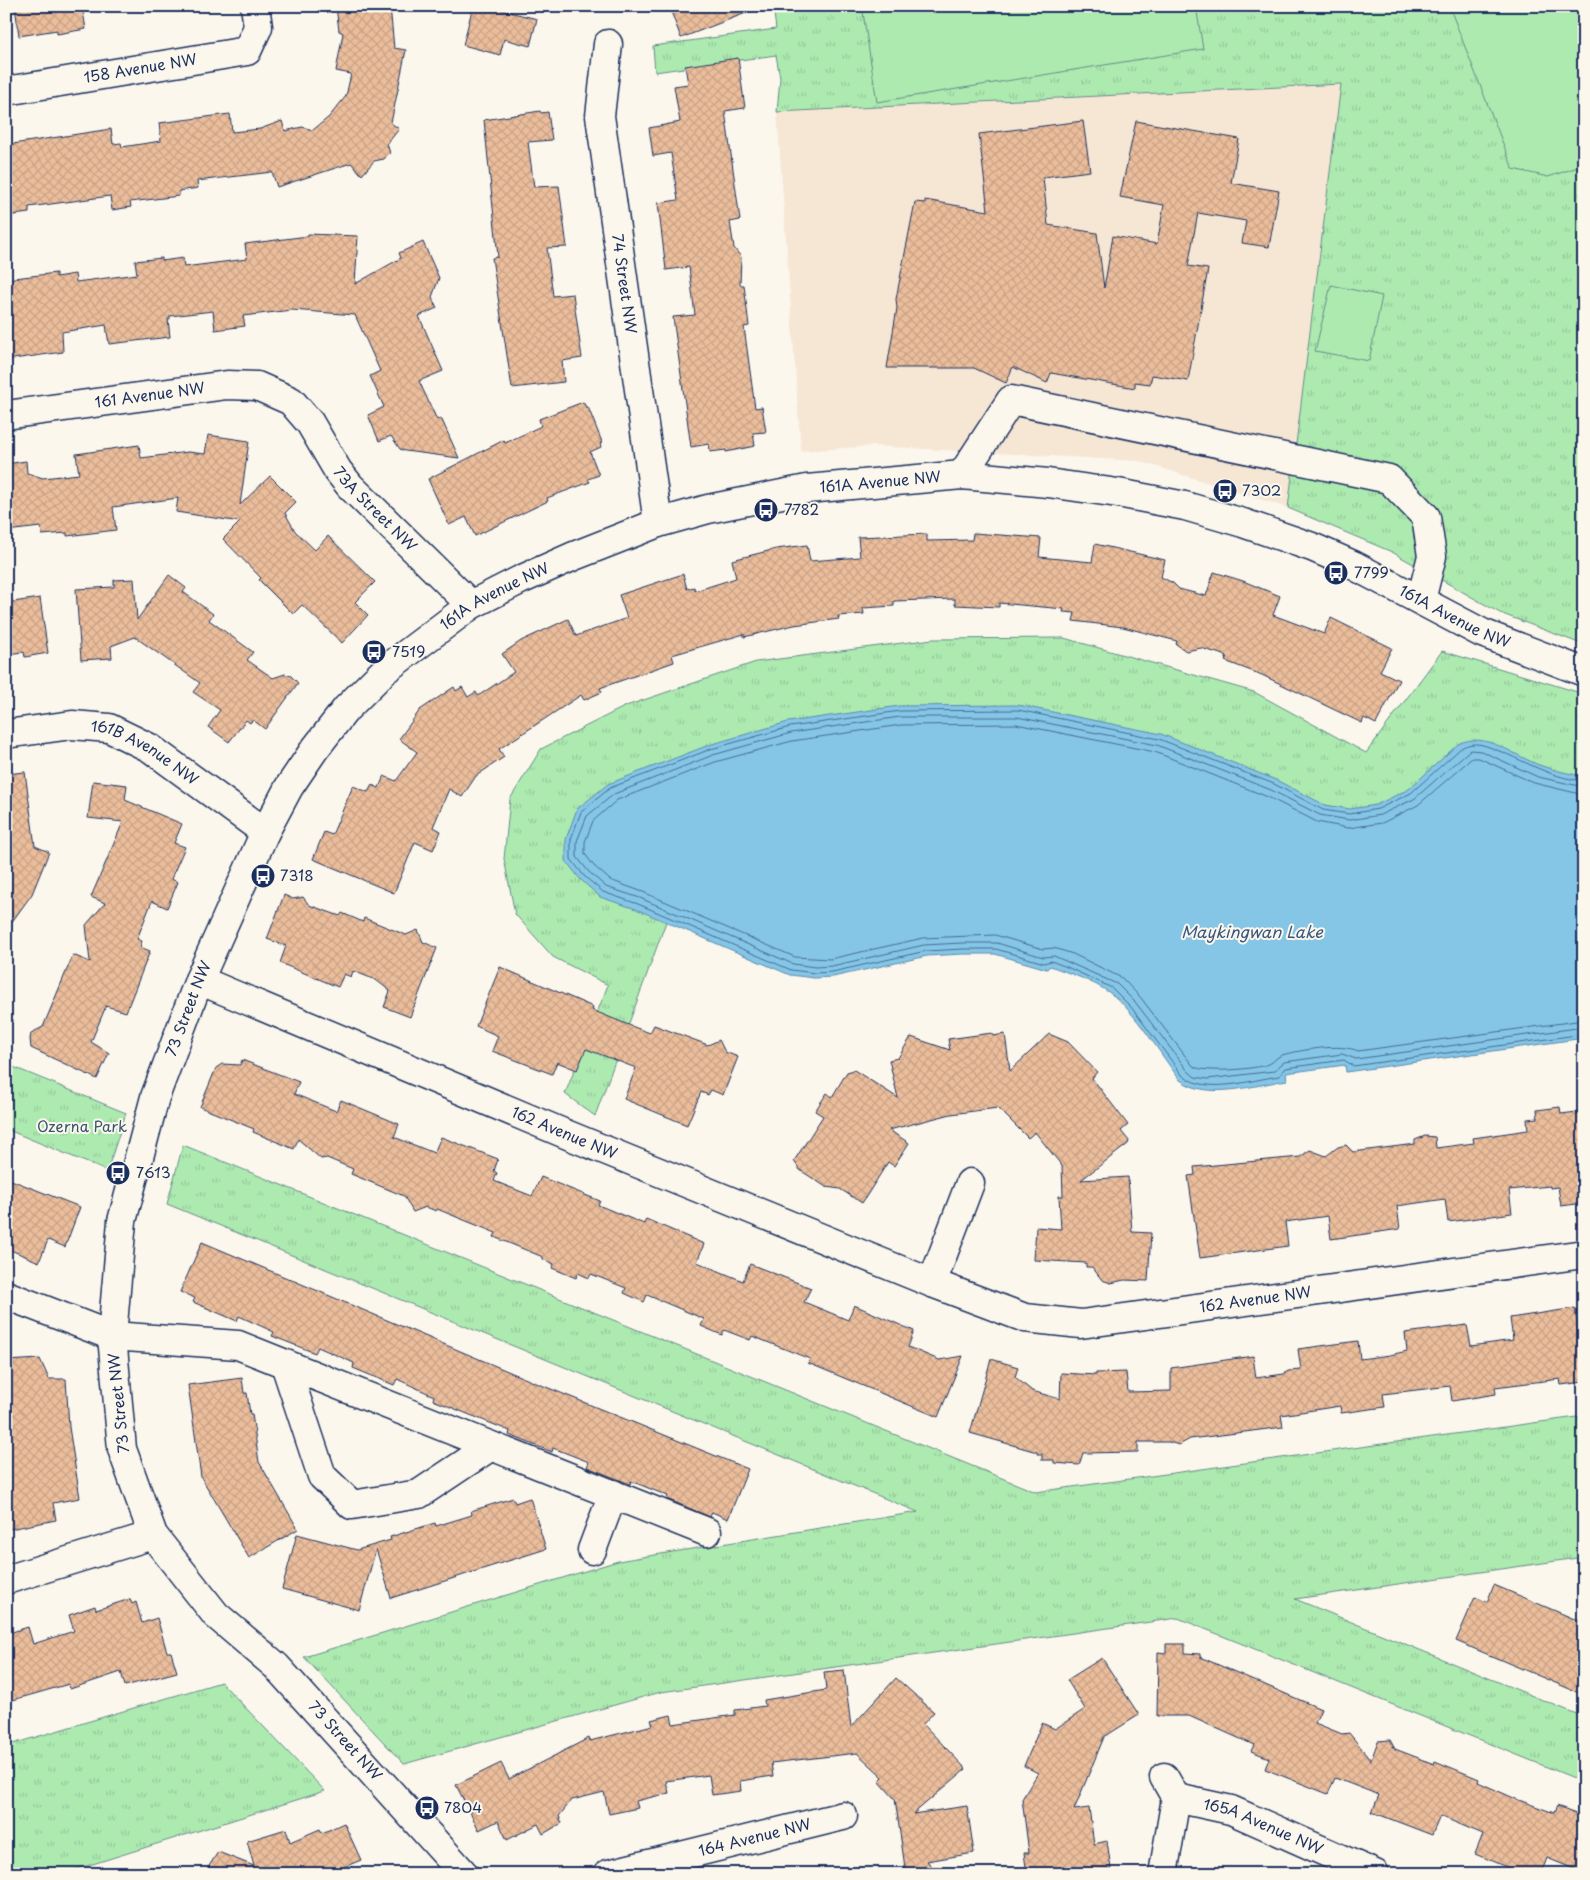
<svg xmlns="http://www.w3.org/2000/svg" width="1590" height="1880" font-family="'Playpen Sans',sans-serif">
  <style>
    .built { fill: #f6e6d4 }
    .grass { fill: url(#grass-tufts); stroke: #648c87 }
    .garden { fill: #adeab0; stroke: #648c87 }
    .water { fill: #85c6e6; stroke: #5b8ab0 }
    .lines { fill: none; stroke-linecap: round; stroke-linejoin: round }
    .shore { stroke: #456b94; stroke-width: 1 }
    .building { fill: url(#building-cross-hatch); stroke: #1b2f5e }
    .minor-casing { stroke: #1b2f5e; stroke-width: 31 }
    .minor { stroke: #fbf7ec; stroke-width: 28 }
    .labels { text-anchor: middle; stroke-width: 4; stroke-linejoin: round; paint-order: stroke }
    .street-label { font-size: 15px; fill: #1b2f5e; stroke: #fbf7ec }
    .poi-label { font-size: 15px; fill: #1b2f5e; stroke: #fbf7ec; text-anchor: start }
    .park-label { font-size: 15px; fill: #38546e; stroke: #fbf7ec }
    .water-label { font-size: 16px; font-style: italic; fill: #365580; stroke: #fbf7ec }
  </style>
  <defs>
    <pattern id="grass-tufts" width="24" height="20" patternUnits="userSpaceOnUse" patternTransform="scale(1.25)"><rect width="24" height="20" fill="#adeab0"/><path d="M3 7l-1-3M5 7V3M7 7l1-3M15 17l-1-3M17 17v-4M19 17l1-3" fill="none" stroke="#94c99a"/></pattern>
    <pattern id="building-cross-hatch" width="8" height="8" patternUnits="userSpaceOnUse" patternTransform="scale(1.25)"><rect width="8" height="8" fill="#ebbd9b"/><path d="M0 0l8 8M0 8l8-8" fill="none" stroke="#c9a388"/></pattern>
  </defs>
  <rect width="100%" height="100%" fill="#fbf7ec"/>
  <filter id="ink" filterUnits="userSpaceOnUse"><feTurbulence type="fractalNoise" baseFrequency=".02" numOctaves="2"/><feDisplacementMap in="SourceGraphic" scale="10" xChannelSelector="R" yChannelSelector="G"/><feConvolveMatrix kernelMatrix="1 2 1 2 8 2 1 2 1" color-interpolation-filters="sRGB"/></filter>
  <g filter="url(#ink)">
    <path class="built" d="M1341 84 1288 508 1139 461 874 446 801 451 777 112Z"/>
    <path class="grass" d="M773 6H1584V645L1500 613 1392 552 1288 508 1341 84 777 112 780 78 776 55 655 72 653 46 776 29Z
      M1064 638 1254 692 1366 753 1442 651 1584 694V792L1373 831 646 817 666 922 595 1116 565 1094 608 985 553 957 515 914 504 859 510 799 541 749 626 706 756 662 933 639Z
      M6 1064 126 1113 107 1171 6 1129Z
      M183 1145 1036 1492 1584 1416V1557L1295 1599 1584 1717V1782L1178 1618 661 1692 404 1764 304 1657 618 1561 918 1512 167 1204Z
      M221 1682 325 1791 61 1874H6V1746Z"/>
    <path class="garden" d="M862 6H1196L1203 49 877 102Z
      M1449 6H1584V165L1548 177 1513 169Z
      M1331 285 1382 296 1369 361 1315 351Z"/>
    <path class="water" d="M1018 705 1161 734 1276 780 1325 805 1350 809 1376 805 1409 789 1458 744C1486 730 1515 757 1542 766 1555 771 1570 773 1584 777V1038L1346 1072 1345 1065 1286 1073 1287 1080C1255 1085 1208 1101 1180 1080 1160 1054 1135 1011 1110 993 1095 982 1067 972 1050 966L1047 969 995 954H963L927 956 833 977 814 978 790 975 636 909 600 897 580 879 566 861V839L577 809 608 784 709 745 788 722 899 706Z"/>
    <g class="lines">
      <path class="shore" d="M1584 781C1547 778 1518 756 1483 745 1475 743 1468 744 1461 748L1411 793 1378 809 1349 814 1323 810 1274 784 1159 739 1018 710 900 711 790 727 711 749 610 788 581 812 571 839V859L584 876 603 892 638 904 791 970 815 973 832 972 926 951 963 949H996L1044 963 1051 961 1067 967 1112 988 1131 1007 1183 1076C1208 1095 1251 1080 1279 1076L1286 1068 1344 1060 1353 1066 1584 1034
        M1584 787 1538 777 1481 751 1470 750 1414 799 1380 815 1349 820 1320 815 1271 790 1157 745 1017 717H900L791 733 713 755 614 794 587 816 577 841V857L589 872 606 887 640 898 793 964 815 967 832 966 924 945 962 943H997L1043 957 1054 956 1117 984 1136 1003 1188 1071 1195 1077 1208 1079 1274 1071 1284 1062 1342 1054 1356 1059 1584 1027
        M1584 795 1534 783 1479 758H1472L1418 805 1382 823 1348 828 1317 822 1268 797 1155 752 1016 724 901 725 792 741 715 762 617 800 593 821 585 842V854L594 866 610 880 643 892 795 957 830 959 923 938 995 935 1043 949 1054 948 1073 954 1122 978 1141 998 1193 1066C1203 1074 1257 1069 1269 1064 1274 1062 1276 1057 1282 1055 1301 1050 1341 1043 1358 1051L1584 1020"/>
    </g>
    <path class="building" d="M15 6H82L86 29 57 34V30L19 36Z
      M336 6H390L394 48 406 50 391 123 399 129 387 144 390 153 384 159 374 161 362 175 351 163 277 187 272 172 197 181 198 188 179 191V196L130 202 131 207 112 210 110 196 29 207V213L6 216V145L111 129 113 144 121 143 122 147 161 141 159 123 230 114 232 132 260 129 282 121 285 131 302 127 313 130 329 117 346 96 351 74 336 71 343 33 339 31Z
      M473 6H486L537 19 530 46 504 39 500 55 463 45Z
      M669 6H759V8L681 38Z
      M738 58 745 108 725 111 740 220 730 222 734 248 741 257 740 285H744L749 326 744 327 755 408 762 407 766 432 753 433 755 446 726 452V450L710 452 709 444 691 447 673 317 695 315 689 267 666 270 658 203 678 200 671 153 653 156 649 128 680 122 674 86 688 84 685 66Z
      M540 111 541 113 548 112 552 140 528 142 534 187 559 186 567 247 547 248 553 296 573 294 582 358 562 361 564 382 512 388 492 258 498 257 484 120Z
      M1083 121 1090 171 1043 177 1048 225 1097 233 1104 288 1113 236 1157 244 1164 205 1120 197 1136 121 1239 139 1231 183 1279 191 1269 247 1242 243 1246 221 1198 213 1188 266 1208 269 1188 381 1152 375 1150 384 1135 382V388L1051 373 1047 383 1013 367 1006 383 974 368H887L897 308 896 299 915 202 925 203V200L988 211 979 134Z
      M308 234 358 236 355 284 401 258 399 253 423 242 439 278 432 297 437 308 419 316 443 371 419 381 437 420 441 418 459 458 405 451 400 449 391 436 379 441 368 415 384 407 370 376 380 371 355 315 292 310 243 316 245 326 215 330 213 311 170 316V319H168L170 337 109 344 106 325 62 332 63 352 6 360V279L56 273V277L75 274 76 282 137 274 135 261 162 258V261L183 258 184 267 247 259 245 244 308 236Z
      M583 402 586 407H588L602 442 600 443 601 447 590 452 599 475 588 479 590 482 547 498 548 501 475 536 466 517 449 525 428 479 504 440 505 443 541 426 539 419Z
      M208 435 249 441 240 505 270 476 296 502 285 513 295 531 315 550 328 536 375 582 355 602 368 615 342 643 302 605 293 614 259 580 261 578 223 539 240 522 176 512 178 498 113 507 116 530 67 536V533L42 535 41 527 6 531V464L26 461 27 473 43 478 79 474 76 454 139 445 141 458 188 452 205 454Z
      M973 533 1041 538 1039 557 1092 562 1095 544 1165 560 1161 577 1173 583 1179 589 1206 596 1214 572 1243 581 1280 596 1273 615 1324 634 1331 618 1392 648 1380 671 1399 680 1376 724 1364 718 1362 723 1262 675 1225 661 1227 656 1201 648 1186 651 1176 644 1177 641 1123 627 1073 621 1075 613 1063 612 1064 609 999 603V607L955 605V599L894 601V606L863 608 864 614 838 616 839 619 794 625 744 637V634L672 655 674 662 600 688 602 692 584 700 581 695 499 749 504 757 476 776 462 797 449 789 433 827 441 831 433 850 415 842 394 893 313 859 324 832 332 835 353 786 368 792 372 785 379 788 384 776 396 781 417 752 399 739 420 710 454 687 456 691 462 687 468 697 476 692 478 696 514 672 502 654 521 641 568 619 576 636 627 618 619 595 683 574 687 589 694 587 695 591 736 578 732 560 776 549 807 545 810 561 860 557 858 537 927 534V541L972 540Z
      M169 575 186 588 183 592 213 614 209 620 253 652 247 660 273 678 285 674 291 676 298 683 265 729 253 720 250 723 246 720 229 742 208 727 220 710 193 692 200 683 135 637 111 646 112 658 81 660 76 589 114 587V580L134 579 137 620Z
      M40 598 48 653 25 657 24 652 6 654V603Z
      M25 772 35 846 49 852 32 894 6 930V774Z
      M93 781 127 785 125 800 182 824 174 843 185 847 171 879 178 882 167 908 152 901 137 939 142 941 140 947 150 951 126 1012 106 1006 91 1042 109 1053 97 1079 31 1048 30 1039 31 1033 43 1027 73 955 90 962 86 925 105 903 91 897 123 822 88 818Z
      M284 895 293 899 303 897 309 905 340 916 342 913 363 922 364 918 406 935 418 930 423 942 437 948 410 1017 384 1007 390 991 376 980 353 971 351 977 344 974 338 987 280 963 286 946 267 939Z
      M500 967 593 1007 592 1010 631 1026 650 1033 654 1025 708 1045 719 1040 725 1052 738 1057 723 1095 711 1090 708 1095 701 1092 687 1125 624 1099 636 1068 586 1049 577 1070 557 1062 552 1074 492 1051 498 1036 476 1026Z
      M992 1033 993 1036 1005 1034 1010 1071 1049 1034 1068 1042 1097 1072 1092 1078 1128 1125 1121 1131 1129 1141 1128 1144 1081 1180 1128 1177 1132 1232 1151 1233 1148 1281 1124 1280 1111 1283 1102 1280 1092 1267H1086V1263L1034 1260 1036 1227 1061 1229 1059 1196H1063L1062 1166 1035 1132 1028 1138 998 1108 951 1114 889 1130 909 1143 894 1166 888 1162 862 1203 840 1189 826 1187 800 1170 794 1161 823 1116 815 1111 827 1093 832 1097 847 1072 854 1070 898 1098 889 1060 898 1058 911 1037 950 1050 948 1039Z
      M242 1060 299 1082 294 1094 336 1111 341 1100 399 1124 394 1137 434 1153 441 1137 498 1159 494 1171 497 1173 494 1181 532 1196 541 1177 600 1201 598 1205 644 1224 646 1219 704 1244 697 1262 743 1281 750 1264 811 1288 804 1302 848 1320 854 1305 914 1331 908 1347 939 1360 963 1356 938 1417 808 1363 810 1359 752 1336 750 1340 724 1330 722 1335 701 1326 704 1319 647 1295 644 1302 624 1293 626 1288 591 1274 589 1278 578 1273 576 1278 552 1268 554 1264 543 1259V1257L494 1237 496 1233 437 1209 436 1211 426 1207 413 1212 404 1196 351 1174 353 1169 327 1158 321 1159 298 1139 294 1149 253 1132 254 1129 200 1107 216 1068 222 1064 240 1065Z
      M1560 1107 1561 1114 1577 1112 1578 1115 1584 1114V1203L1561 1206 1558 1187 1550 1188V1186L1509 1190 1512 1213 1478 1218 1448 1222 1445 1199 1397 1206 1400 1229 1331 1239 1328 1216 1285 1222 1288 1246 1200 1258 1188 1176 1195 1175 1194 1167 1300 1157 1310 1150 1326 1156 1338 1147 1346 1145 1353 1152 1415 1144V1140L1425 1136 1435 1137 1436 1148 1474 1143 1473 1138 1528 1130 1527 1119 1538 1118 1537 1110Z
      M6 1178 80 1207 65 1247 48 1240 39 1262 6 1248Z
      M202 1242 524 1378 748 1469 728 1519 712 1512 710 1517 667 1499 668 1496 631 1481 630 1484 587 1467 589 1462 553 1448 552 1452 509 1435 510 1431 433 1400 434 1396 397 1379 394 1385 353 1368 354 1363 318 1347 315 1353 272 1336 274 1332 239 1316 237 1321 193 1302 195 1298 180 1292Z
      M1575 1308 1578 1331 1584 1330V1382L1561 1385 1560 1379 1495 1387 1496 1394 1452 1401 1450 1386 1383 1394 1385 1407 1341 1413 1340 1406 1281 1415 1283 1427 1190 1439 1179 1445 1169 1442H1138V1452L1083 1453 1079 1465 1054 1463V1460H1042V1454H1037V1452L970 1433 991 1359 1018 1367 1015 1377 1032 1391 1060 1399 1061 1373 1096 1375V1373L1126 1372 1128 1392 1171 1391V1368L1253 1356 1256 1378 1284 1374 1288 1371 1301 1370 1298 1349 1358 1341 1360 1359 1390 1355 1407 1351 1405 1333 1467 1325 1471 1346 1513 1340 1510 1318Z
      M40 1359 49 1379H66L69 1427 80 1498 53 1503 56 1520 10 1529 6 1512V1361Z
      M242 1378 244 1393H247L250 1414H252L259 1462 298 1529 249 1558 201 1477 188 1385Z
      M513 1498 515 1503 530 1498 546 1549 391 1598 376 1549 359 1610 282 1589 297 1534 357 1550 391 1540 390 1537 435 1523 436 1526 472 1515 471 1511Z
      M1494 1585 1584 1623V1695L1456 1641 1475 1597 1487 1602Z
      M130 1599 132 1604 136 1602 142 1623 157 1618 167 1652H171L177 1672 125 1686 121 1672 70 1689 69 1684 6 1702V1634L28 1627 33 1644 74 1631 69 1615 95 1606 96 1610Z
      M1166 1644H1185V1653L1200 1654V1657L1321 1709 1315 1723 1342 1734 1349 1733 1371 1760 1378 1741 1390 1740 1395 1749 1434 1764 1435 1761 1479 1779 1478 1782 1516 1799 1554 1813 1557 1806 1584 1816V1873L1547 1858 1541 1874H1523L1475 1854 1483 1834 1440 1816 1432 1835 1372 1812 1379 1795 1335 1778 1328 1794 1265 1769 1269 1758 1251 1751 1254 1745 1189 1716H1157L1158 1652 1166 1653Z
      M1102 1658 1139 1715 1104 1737 1074 1810 1089 1808 1094 1844 1107 1841 1111 1869 1098 1871V1874H1027L1024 1853H1029L1022 1799 1038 1773 1024 1766 1042 1723 1055 1729 1085 1709 1067 1680Z
      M844 1670 851 1727 896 1678 934 1712 923 1724 966 1769 913 1814 967 1806 974 1853 927 1861 939 1874H906L895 1799 879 1781 883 1777 857 1753 771 1763 773 1776 740 1781 741 1791 712 1795 709 1775 666 1781 669 1793 636 1801 638 1808 609 1814 604 1792 572 1800 559 1816 562 1823 543 1834 538 1824 507 1840 498 1821 479 1830 456 1785 501 1763 509 1779 589 1738 590 1741 653 1725 651 1720 671 1715 673 1724 735 1715V1710L765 1706 764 1700 826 1690 824 1672Z
      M344 1823 361 1860 344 1867 347 1874H204L218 1852 254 1866 247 1841 286 1829 290 1842 320 1829 322 1833Z"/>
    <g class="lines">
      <defs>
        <g id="minor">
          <path id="s1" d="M608 44 600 116 658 523"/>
          <path id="s2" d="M6 91 247 51 258 27 255 6"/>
          <path id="s3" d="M6 415 227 385 257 386 291 401 310 423 338 471 350 486 471 605"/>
          <path d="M962 475 1011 400 1389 479 1426 517 1432 556 1421 600"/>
          <path id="s4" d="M6 734 72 725 109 728 150 748 265 832"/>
          <path id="s5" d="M199 980 568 1135 932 1283 1025 1318 1081 1324 1584 1254"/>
          <path d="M932 1283 970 1183"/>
          <path d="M6 1295 112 1336 238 1345 707 1532"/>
          <path d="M285 1364 322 1476 352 1505 419 1494 491 1446"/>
          <path d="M592 1550 613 1494"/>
          <path d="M6 1580 153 1535"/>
          <path id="s6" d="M1176 1798 1231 1810 1375 1874"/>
          <path id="s7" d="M464 1874 276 1666 216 1615 153 1535 122 1449 112 1336 122 1221 155 1097 199 980 265 832 289 787 314 750 346 709 385 670 471 605 520 580 574 556 658 523 708 509 807 489 962 475 1048 483 1118 493 1185 506 1243 523 1312 547 1353 565 1482 633 1584 672"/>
          <path id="s8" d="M608 1874 843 1816"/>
          <path d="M1163 1874 1176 1798 1164 1777"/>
        </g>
      </defs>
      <use href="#minor" class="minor-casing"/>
      <use href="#minor" class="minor"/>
    </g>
  </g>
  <defs>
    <symbol id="bus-disc" viewBox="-11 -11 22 22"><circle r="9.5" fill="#1b2f5e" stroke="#fbf7ec"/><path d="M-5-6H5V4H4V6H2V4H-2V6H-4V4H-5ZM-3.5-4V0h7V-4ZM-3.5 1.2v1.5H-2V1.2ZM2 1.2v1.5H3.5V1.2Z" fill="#fff"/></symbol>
  </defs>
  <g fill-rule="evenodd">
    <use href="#bus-disc" x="1211" y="477" width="28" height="28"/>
    <use href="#bus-disc" x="752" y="496" width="28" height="28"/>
    <use href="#bus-disc" x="1322" y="559" width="28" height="28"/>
    <use href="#bus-disc" x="360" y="638" width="28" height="28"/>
    <use href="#bus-disc" x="249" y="862" width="28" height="28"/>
    <use href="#bus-disc" x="104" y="1159" width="28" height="28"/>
    <use href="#bus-disc" x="413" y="1794" width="28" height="28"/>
  </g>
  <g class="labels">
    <g class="street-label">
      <text dy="5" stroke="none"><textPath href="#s2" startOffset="136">158 Avenue NW</textPath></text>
      <text dy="5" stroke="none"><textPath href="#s1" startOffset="242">74 Street NW</textPath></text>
      <text dy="5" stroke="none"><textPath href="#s3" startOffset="145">161 Avenue NW</textPath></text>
      <text dy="5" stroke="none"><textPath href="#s7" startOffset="1938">161A Avenue NW</textPath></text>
      <text dy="5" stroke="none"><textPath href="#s3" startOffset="428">73A Street NW</textPath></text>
      <text dy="5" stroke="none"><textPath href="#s7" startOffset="1532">161A Avenue NW</textPath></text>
      <text dy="5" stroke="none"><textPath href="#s7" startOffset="2538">161A Avenue NW</textPath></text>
      <text dy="5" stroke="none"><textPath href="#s4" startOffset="146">161B Avenue NW</textPath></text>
      <text dy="5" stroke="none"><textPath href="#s7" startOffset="1004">73 Street NW</textPath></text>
      <text dy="5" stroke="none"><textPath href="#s5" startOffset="396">162 Avenue NW</textPath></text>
      <text dy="5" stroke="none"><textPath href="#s5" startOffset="1125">162 Avenue NW</textPath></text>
      <text transform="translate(119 1403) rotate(-96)" y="5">73 Street NW</text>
      <text transform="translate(345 1741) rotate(48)" y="5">73 Street NW</text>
      <text dy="5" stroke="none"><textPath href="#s6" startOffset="92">165A Avenue NW</textPath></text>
      <text dy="5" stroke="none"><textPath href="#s8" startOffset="151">164 Avenue NW</textPath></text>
    </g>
    <g class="poi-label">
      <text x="1242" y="496">7302</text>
      <text x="784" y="515">7782</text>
      <text x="1354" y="578">7799</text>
      <text x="392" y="657">7519</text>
      <text x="280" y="881">7318</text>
      <text x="136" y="1178">7613</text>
      <text x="444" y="1813">7804</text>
    </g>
    <g class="park-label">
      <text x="82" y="1132">Ozerna Park</text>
    </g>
    <g class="water-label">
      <text x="1252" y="938">Maykingwan Lake</text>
    </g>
  </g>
  <rect width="1590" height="1880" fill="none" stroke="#fbf7ec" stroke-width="25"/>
  <rect x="12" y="12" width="1565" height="1855" fill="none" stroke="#1b2f5e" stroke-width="2" filter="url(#ink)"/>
</svg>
